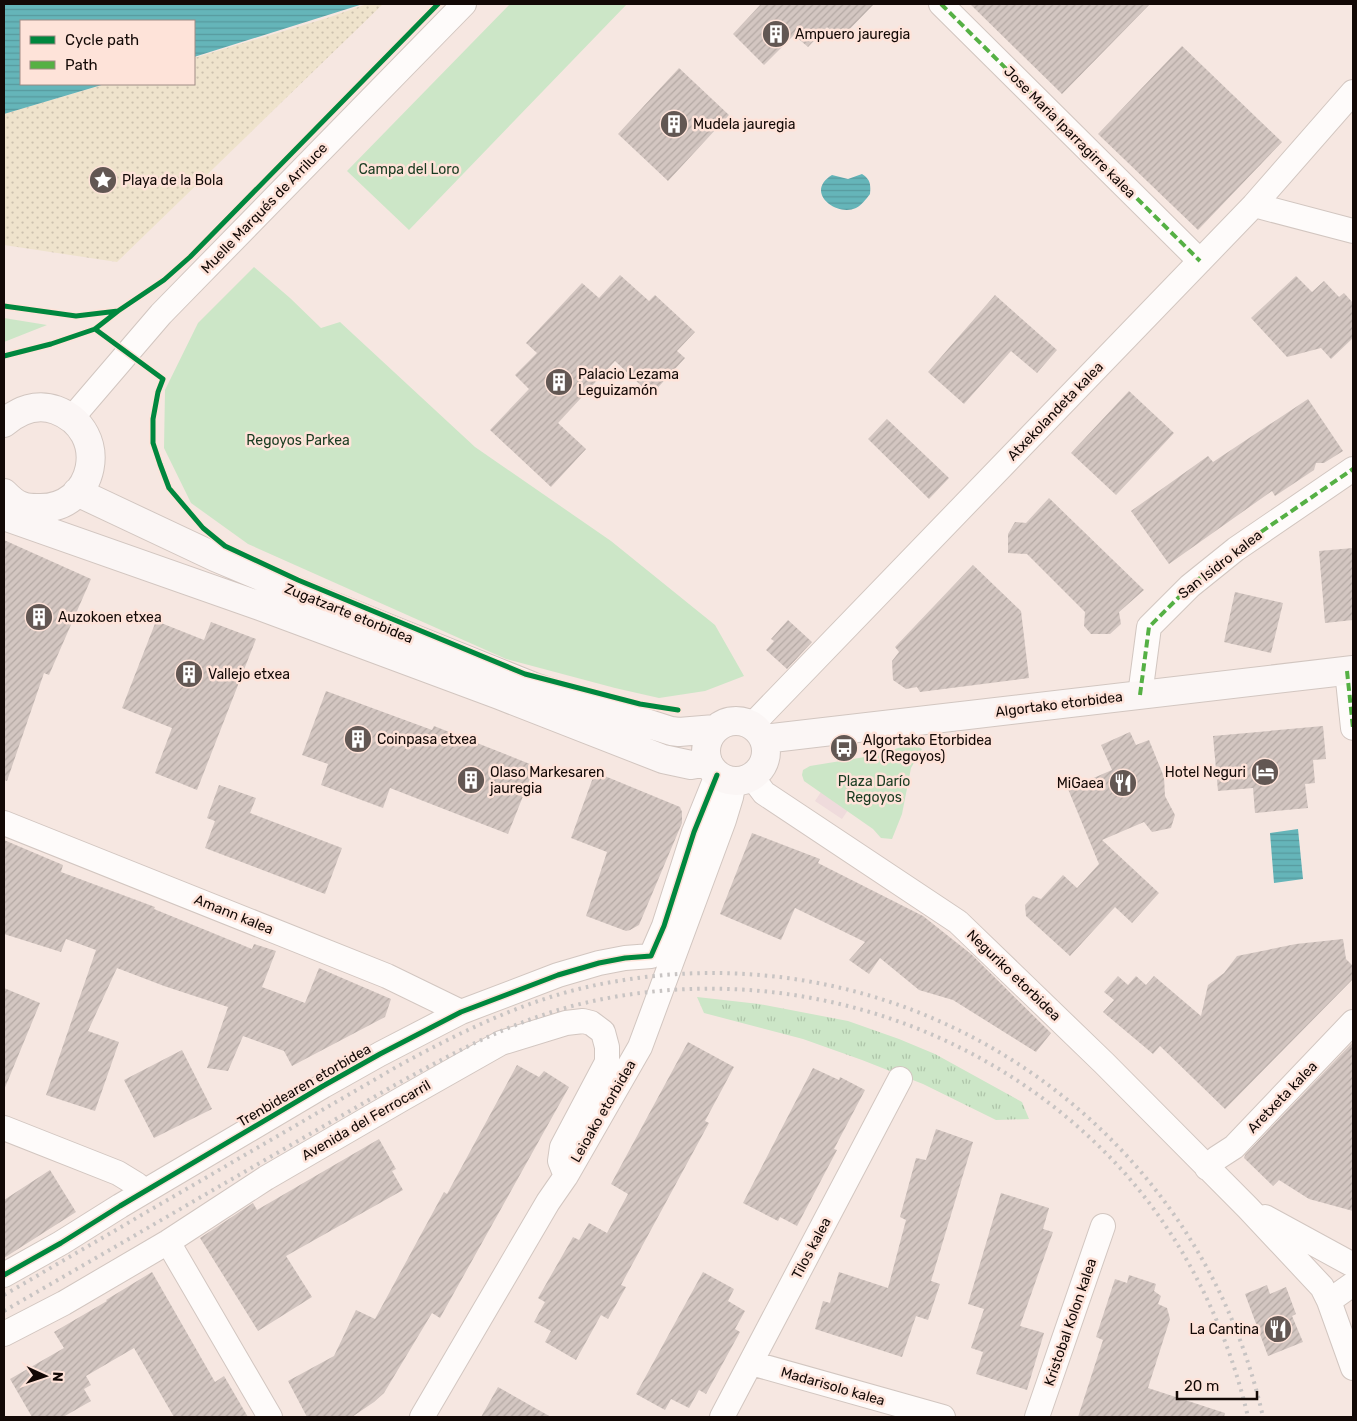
<svg xmlns="http://www.w3.org/2000/svg" width="1357" height="1421" font-family="Rubik,sans-serif">
  <style>
    .commercial { fill: #efdbdc }
    .grass { fill: url(#grass-tufts) }
    .sand { fill: url(#sand-dots) }
    .green { fill: #cce6c7 }
    .water { fill: url(#water-rules) }
    .building { fill: url(#building-hatch) }
    .lines { fill: none; stroke-linecap: round; stroke-linejoin: round }
    .street-casing { stroke: #d2c6c0; stroke-width: 26 }
    .secondary-casing { stroke: #d2c6c0; stroke-width: 30 }
    .street { stroke: #fefbfa; stroke-width: 24 }
    .secondary { stroke: #fbf6f5; stroke-width: 28 }
    .rail { stroke: #c8c4c3; stroke-width: 4; stroke-dasharray: 2.5 5; stroke-linecap: butt }
    .quiet { stroke: #55b044; stroke-width: 4; stroke-dasharray: 8 4; stroke-linecap: butt }
    .cycleway-casing { stroke: #fee3d9; stroke-width: 8 }
    .cycleway { stroke: #00873e; stroke-width: 5 }
    .labels { text-anchor: middle; stroke-width: 5; stroke-linejoin: round; paint-order: stroke }
    .poi-label { font-size: 14px; fill: #130906; stroke: #fee3d9; text-anchor: start }
    .street-label { font-size: 14px; fill: #130906; stroke: #fee3d9 }
    .park-label { font-size: 14px; fill: #183b20; stroke: #fee3d9 }
  </style>
  <defs>
    <pattern id="grass-tufts" width="24" height="20" patternUnits="userSpaceOnUse" patternTransform="scale(1.25)"><rect width="24" height="20" fill="#cce6c7"/><path d="M3 7l-1-3M5 7V3M7 7l1-3M15 17l-1-3M17 17v-4M19 17l1-3" fill="none" stroke="#aec4a9"/></pattern>
    <pattern id="sand-dots" width="8" height="8" patternUnits="userSpaceOnUse" patternTransform="scale(1.25)"><rect width="8" height="8" fill="#efe3cc"/><path d="M2 2h.1M6 6h.1" fill="none" stroke="#ccc1ae" stroke-width="1.8" stroke-linecap="round"/></pattern>
    <pattern id="water-rules" width="6" height="5" patternUnits="userSpaceOnUse" patternTransform="scale(1.25)"><rect width="6" height="5" fill="#65b5b9"/><path d="M0 2.5h6" fill="none" stroke="#579a9e"/></pattern>
    <pattern id="building-hatch" width="6" height="6" patternUnits="userSpaceOnUse" patternTransform="scale(1.25)"><rect width="6" height="6" fill="#d3c6c1"/><path d="M-1 1l2-2M0 6l6-6M5 7l2-2" fill="none" stroke="#b4a9a4"/></pattern>
  </defs>
  <rect width="100%" height="100%" fill="#f6e7e1"/>
  <path class="commercial" d="M821 792 848 810 842 819 815 801Z"/>
  <path class="grass" d="M697 997 759 1004 848 1021 899 1039 935 1054 1022 1102 1029 1119 996 1120 923 1084 862 1060 803 1039 704 1013Z"/>
  <path class="sand" d="M367 4H383L117 262 4 245V114L106 84H194V58L327 18Z"/>
  <path class="green" d="M510 4H627L409 230 347 171Z
    M254 267 290 298 321 328 340 322 475 447 611 541 715 625 744 676 705 691 659 698 615 688 506 659 248 544 191 503 164 448 165 390 198 323Z
    M4 318 47 325 4 342Z
    M912 744 922 749 911 768 902 814 892 839 881 838 873 829 804 781 802 775 803 770 810 766 871 756Z"/>
  <path class="water" d="M4 4H363L194 57V21H21V84H105L4 114Z
    M862 174C870 179 871 184 870 194 866 199 862 205 856 208 836 217 804 192 832 175L848 179Z
    M1298 829 1303 879 1274 883 1270 833Z"/>
  <path class="building" d="M761 4H874L840 39 827 27 808 47 794 35 764 65 733 34Z
    M970 4H1150L1062 94Z
    M1182 46 1282 142 1198 230 1098 134Z
    M679 68 729 115 668 181 618 134Z
    M620 275 649 301 655 295 695 332 677 351 685 358 651 395 615 361 558 423 586 449 551 487 490 430 529 389 515 375 537 353 526 343 582 283 599 298Z
    M1296 276 1312 292 1324 281 1339 297 1344 293 1353 303V338L1331 359 1321 348 1287 357 1251 318Z
    M995 295 1057 350 1037 373 1011 351 964 404 928 372Z
    M1129 391 1174 433 1116 495 1071 453Z
    M1308 399 1343 451 1324 463H1316L1314 470 1275 496 1272 491 1169 564 1131 511 1208 456 1213 462Z
    M887 419 949 478 929 499 868 439Z
    M1049 498 1144 590 1119 612 1121 624 1110 634H1091L1084 626 1085 612 1027 554 1008 553V534L1015 522 1026 523Z
    M4 540 91 579 49 675 44 673 7 781 4 780Z
    M1353 548V620L1325 623 1319 551Z
    M973 565 1021 611 1029 678 920 692 917 687 906 689 893 680 892 661 899 652 895 647Z
    M1235 592 1283 603 1271 653 1224 642Z
    M788 620 812 642 787 669 766 650 774 641 771 639Z
    M156 621 204 640 211 622 256 639 197 790 155 773 172 728 122 708Z
    M326 691 432 730 434 726 535 766 508 834 390 788 383 808 321 785 328 764 302 755Z
    M1323 726 1326 759 1313 760 1315 783 1305 784 1308 808 1255 813 1253 788 1218 791 1213 736Z
    M1130 732 1136 745 1149 740 1164 777 1165 796 1175 815 1171 828 1152 832 1144 822 1102 840 1159 893 1132 923 1115 907 1070 956 1026 916 1025 905 1033 896 1041 899 1063 875 1077 888 1099 864 1068 789 1112 770 1101 745Z
    M595 772 680 807 682 812V823L639 925 630 930 626 931 586 916 607 852 571 838Z
    M219 785 256 798 250 813 342 848 325 894 205 848 215 821 207 818Z
    M752 833 820 859 818 863 923 916 971 954 1051 1033 1036 1052 953 1000 919 990 880 958 869 974 849 960 865 942 795 908 781 940 720 914Z
    M4 840 63 865 61 872 155 907 154 909 252 949 254 944 276 951 262 987 305 1003 319 968 391 999 385 1017 292 1066 284 1051 243 1036 228 1071 207 1068 228 1007 164 986 117 968 88 1031 119 1042 95 1111 46 1095 96 950 66 939 61 952 4 934Z
    M1343 939 1346 959 1353 966V979L1225 1109 1160 1046 1153 1054 1103 1012 1114 1000 1104 992 1118 976 1128 985 1136 976 1146 985 1154 976 1201 1016 1208 985 1224 973 1237 956 1296 944Z
    M4 988 40 1003 4 1090Z
    M688 1042 734 1067 705 1121 709 1123 621 1285 626 1287 608 1319 601 1315 576 1360 545 1342 551 1331 534 1322 545 1302 538 1298 573 1237 579 1240 589 1223 607 1233 628 1194 611 1184Z
    M1353 1042V1211L1309 1199 1279 1180 1273 1186 1244 1158 1245 1155Z
    M182 1050 212 1109 154 1138 124 1080Z
    M517 1065 539 1077 544 1071 569 1087 440 1318 432 1313 384 1393 374 1402 352 1417H307L288 1381 334 1356 356 1310 375 1319 444 1192 447 1194Z
    M813 1068 839 1080 840 1077 865 1090 834 1149 837 1150 797 1226 780 1217 778 1221 743 1203Z
    M936 1129 973 1142 931 1281 940 1284 928 1320 916 1316 902 1357 815 1329 823 1301 830 1303 839 1272 888 1288 906 1220 900 1217 916 1158 926 1160Z
    M379 1139 396 1169 392 1171 403 1190 286 1256 312 1297 258 1331 200 1238 253 1203 257 1210Z
    M50 1170 76 1212 4 1258V1200Z
    M1001 1193 1049 1208 1043 1229 1053 1232 1020 1326 1044 1333 1027 1390 976 1374 983 1352 971 1348 984 1309 968 1304Z
    M152 1272 215 1382 224 1376 248 1417H174L134 1348 86 1376 91 1385 84 1389 91 1401 63 1417H32L10 1379 64 1348 54 1332 107 1301 106 1300Z
    M703 1272 734 1289 728 1301 745 1311 735 1329 740 1332 706 1394 699 1390 689 1408 671 1399 665 1410 636 1394Z
    M1129 1275 1156 1284 1154 1291 1161 1296 1158 1304 1167 1308 1170 1319 1148 1388 1225 1413 1224 1417H1078L1103 1340 1096 1337 1115 1279 1127 1283Z
    M1267 1285 1270 1294 1286 1287 1296 1314 1292 1316 1303 1342 1268 1356 1245 1294Z
    M498 1387 551 1417H481Z"/>
  <g class="lines">
    <defs>
      <path id="street" d="M941 4 1200 261
        M1254 205 1353 231
        M71 419 161 314 464 4
        M1347 671 1353 728
        M1140 695 1149 627 1190 586 1236 549 1353 469
        M752 725 1254 205 1353 92
        M752 777 764 793 958 922 1104 1063 1248 1208 1322 1287 1329 1301 1353 1368
        M4 823 387 976 461 1012
        M4 1128 118 1173 136 1184 145 1191
        M1207 1168 1217 1158 1234 1147 1353 1022
        M1265 1217 1353 1265
        M168 1242 270 1417
        M4 1275 61 1243 120 1206 323 1086 380 1054 461 1012 558 975 599 963 625 958 651 956 664 926 694 832 717 775
        M1329 1301 1353 1284
        M4 1334 64 1303 168 1242 266 1178 402 1099 501 1043 566 1023 583 1021 591 1023 603 1032 607 1047V1062L562 1147 560 1161 566 1176
        M751 1363 943 1417
        M422 1417 548 1202 566 1176 640 1047 724 820 731 797 734 781
        M722 1417 900 1079
        M1037 1417 1103 1226"/>
      <path id="secondary" d="M4 423C19 410 37 403 56 410 112 431 96 511 37 508 32 508 27 508 22 506 15 504 9 498 4 493
        M77 492 215 557 288 588 534 687 671 731 679 732 715 729
        M4 516 260 606 499 695 663 759 691 765 708 762
        M706 751a30 30 0 1 1 60 0a30 30 0 1 1-60 0Z
        M764 739 1353 670"/>
    </defs>
    <use href="#street" class="street-casing"/>
    <use href="#secondary" class="secondary-casing"/>
    <use href="#street" class="street"/>
    <use href="#secondary" class="secondary"/>
    <path class="rail" d="M4 1295 398 1066C466 1029 535 995 612 982 912 928 1197 1122 1263 1417
      M4 1311 393 1086C451 1054 510 1022 576 1005 773 956 984 1019 1121 1169 1184 1238 1227 1327 1248 1417"/>
    <path class="quiet" d="M941 4 1200 261
      M1347 671 1353 728
      M1140 695 1149 627 1190 586 1236 549 1353 469"/>
    <defs>
      <path id="cycleway" d="M4 306 76 316 118 311 164 280 190 257 438 4
        M95 329 163 379 158 392 153 419V443L160 464 169 488 203 528 225 546 298 580 525 674 640 704 678 710
        M4 356 51 344 95 329 118 311
        M4 1275 61 1243 120 1206 323 1086 380 1054 461 1012 558 975 599 963 625 958 651 956 664 926 694 832 717 775"/>
    </defs>
    <use href="#cycleway" class="cycleway-casing"/>
    <use href="#cycleway" class="cycleway"/>
  </g>
  <defs>
    <symbol id="building-disc" viewBox="-11 -11 22 22"><circle r="9.5" fill="#625753" stroke="#fee3d9"/><path d="M-4-6H4V6H1V3H-1V6H-4ZM-2.5-4.3h1.7v1.8h-1.7ZM.8-4.3h1.7v1.8H.8ZM-2.5-1h1.7V.8h-1.7ZM.8-1h1.7V.8H.8Z" fill="#fff"/></symbol>
    <symbol id="sight-disc" viewBox="-11 -11 22 22"><circle r="9.5" fill="#625753" stroke="#fee3d9"/><path d="M0-6L1.8-2.2L6-1.7L2.9 1.2L3.7 5.4L0 3.3L-3.7 5.4L-2.9 1.2L-6-1.7L-1.8-2.2Z" fill="#fff"/></symbol>
    <symbol id="bus-disc" viewBox="-11 -11 22 22"><circle r="9.5" fill="#625753" stroke="#fee3d9"/><path d="M-5-6H5V4H4V6H2V4H-2V6H-4V4H-5ZM-3.5-4V0h7V-4ZM-3.5 1.2v1.5H-2V1.2ZM2 1.2v1.5H3.5V1.2Z" fill="#fff"/></symbol>
    <symbol id="hotel-disc" viewBox="-11 -11 22 22"><circle r="9.5" fill="#625753" stroke="#fee3d9"/><path d="M-6-4.5h1.5V1H6V5H4.5V3h-9V5H-6ZM-4 0a1.8 1.8 0 1 1 3.6 0ZM.5 0V-2.5h3Q6-2.5 6 0Z" fill="#fff"/></symbol>
    <symbol id="restaurant-disc" viewBox="-11 -11 22 22"><circle r="9.5" fill="#625753" stroke="#fee3d9"/><path d="M-5-6h1v4h1v-4h1v4h1v-4h1v5L-1.5 .5V6h-2V.5L-5-1ZM5-6V6H3V1.5H1.5Q1.5-4 5-6Z" fill="#fff"/></symbol>
  </defs>
  <g fill-rule="evenodd">
    <use href="#building-disc" x="760" y="18" width="32" height="32"/>
    <use href="#building-disc" x="658" y="108" width="32" height="32"/>
    <use href="#sight-disc" x="87" y="164" width="32" height="32"/>
    <use href="#building-disc" x="543" y="366" width="32" height="32"/>
    <use href="#building-disc" x="23" y="601" width="32" height="32"/>
    <use href="#building-disc" x="173" y="658" width="32" height="32"/>
    <use href="#building-disc" x="342" y="723" width="32" height="32"/>
    <use href="#bus-disc" x="828" y="732" width="32" height="32"/>
    <use href="#hotel-disc" x="1249" y="756" width="32" height="32"/>
    <use href="#building-disc" x="455" y="764" width="32" height="32"/>
    <use href="#restaurant-disc" x="1107" y="767" width="32" height="32"/>
    <use href="#restaurant-disc" x="1262" y="1313" width="32" height="32"/>
  </g>
  <g class="labels">
    <g class="poi-label">
      <text x="795" y="39">Ampuero jauregia</text>
      <text x="693" y="129">Mudela jauregia</text>
      <text x="122" y="185">Playa de la Bola</text>
      <text x="578" y="379">Palacio Lezama<tspan x="578" dy="16">Leguizamón</tspan></text>
      <text x="58" y="622">Auzokoen etxea</text>
      <text x="208" y="679">Vallejo etxea</text>
      <text x="377" y="744">Coinpasa etxea</text>
      <text x="863" y="745">Algortako Etorbidea<tspan x="863" dy="16">12 (Regoyos)</tspan></text>
      <text x="490" y="777">Olaso Markesaren<tspan x="490" dy="16">jauregia</tspan></text>
      <text x="1246" y="777" text-anchor="end">Hotel Neguri</text>
      <text x="1104" y="788" text-anchor="end">MiGaea</text>
      <text x="1259" y="1334" text-anchor="end">La Cantina</text>
    </g>
    <g class="street-label">
      <text transform="translate(1070 132) rotate(45)" y="5">Jose Maria Iparragirre kalea</text>
      <text transform="translate(264 208) rotate(-46)" y="5">Muelle Marqués de Arriluce</text>
      <text transform="translate(1055 411) rotate(-46)" y="5">Atxekolandeta kalea</text>
      <text transform="translate(1220 564) rotate(-38)" y="5">San Isidro kalea</text>
      <text transform="translate(349 613) rotate(22)" y="5">Zugatzarte etorbidea</text>
      <text transform="translate(1059 704) rotate(-7)" y="5">Algortako etorbidea</text>
      <text transform="translate(234 914) rotate(22)" y="5">Amann kalea</text>
      <text transform="translate(1014 975) rotate(44)" y="5">Neguriko etorbidea</text>
      <text transform="translate(304 1085) rotate(-30)" y="5">Trenbidearen etorbidea</text>
      <text transform="translate(1282 1097) rotate(-46)" y="5">Aretxeta kalea</text>
      <text transform="translate(603 1111) rotate(-60)" y="5">Leioako etorbidea</text>
      <text transform="translate(366 1120) rotate(-30)" y="5">Avenida del Ferrocarril</text>
      <text transform="translate(811 1248) rotate(-62)" y="5">Tilos kalea</text>
      <text transform="translate(1070 1322) rotate(-71)" y="5">Kristobal Kolon kalea</text>
      <text transform="translate(833 1386) rotate(16)" y="5">Madarisolo kalea</text>
    </g>
    <g class="park-label">
      <text x="409" y="174">Campa del Loro</text>
      <text x="298" y="445">Regoyos Parkea</text>
      <text x="874" y="786">Plaza Darío<tspan x="874" dy="16">Regoyos</tspan></text>
    </g>
  </g>
  <rect width="1357" height="1421" fill="none" stroke="#130906" stroke-width="10"/>
  <rect x="20" y="20" width="175" height="65" fill="#fee3d9" stroke="#a08c85"/>
  <rect x="30" y="36" width="25" height="8" fill="#00873e" stroke="#a08c85"/>
  <text x="65" y="45" font-size="15" fill="#130906">Cycle path</text>
  <rect x="30" y="61" width="25" height="8" fill="#55b044" stroke="#a08c85"/>
  <text x="65" y="70" font-size="15" fill="#130906">Path</text>
  <g transform="translate(45 1376) rotate(93)" stroke="#fee3d9" stroke-width="4" paint-order="stroke">
  <path d="M0-4L9 19L0 12L-9 19Z" fill="#130906"/>
  <text y="-8" font-size="14" font-weight="bold" text-anchor="middle" fill="#130906">N</text>
  </g>
  <path d="M1177 1391v8h80v-8" fill="none" stroke="#130906" stroke-width="2.5"/>
  <text x="1184" y="1391" font-size="15" fill="#130906" stroke="#fee3d9" stroke-width="4" paint-order="stroke">20 m</text>
</svg>
